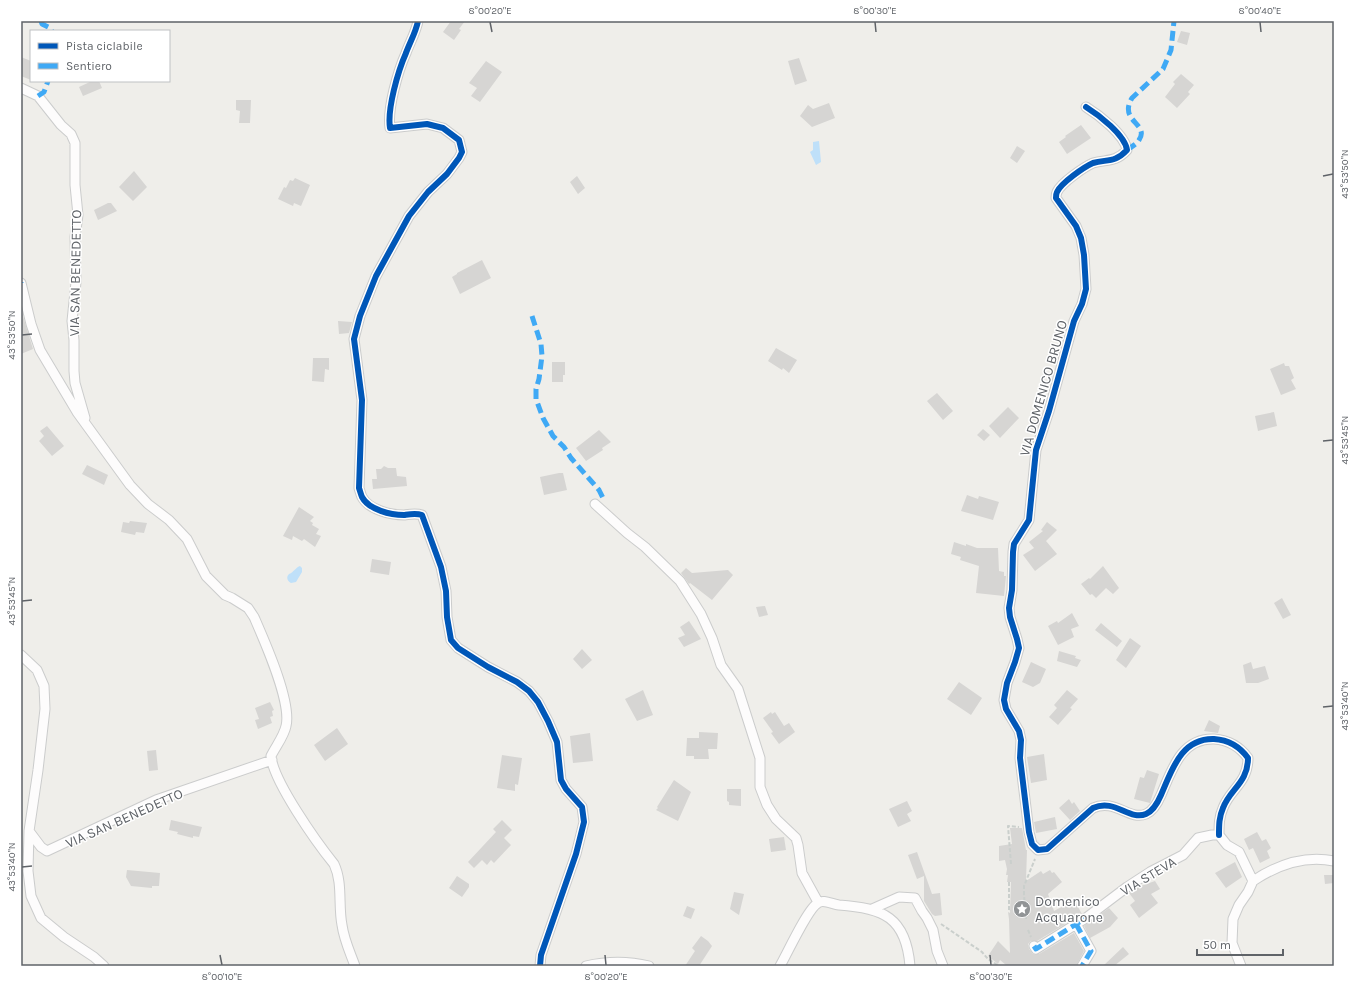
<svg xmlns="http://www.w3.org/2000/svg" width="1355" height="987" font-family="Karla,sans-serif">
  <style>
    .water { fill: #bfe0f9 }
    .building { fill: #d6d5d3 }
    .lines { fill: none; stroke-linecap: round; stroke-linejoin: round }
    .street-casing { stroke: #cbcccc; stroke-width: 11 }
    .path { stroke: #cacfcc; stroke-width: 2; stroke-dasharray: 4 2; stroke-linecap: butt }
    .street { stroke: #fdfcfc; stroke-width: 9 }
    .quiet { stroke: #3fa9f5; stroke-width: 5; stroke-dasharray: 10 5; stroke-linecap: butt }
    .cycleway-casing { stroke: #fff; stroke-width: 8 }
    .cycleway { stroke: #0057b8; stroke-width: 6 }
    .ticks { fill: none; stroke: #5f6368; stroke-width: 1.5 }
    .labels { text-anchor: middle; stroke-width: 3; stroke-linejoin: round; paint-order: stroke }
    .street-label { font-size: 14px; fill: #5f6368; stroke: #fff }
    .poi-label { font-size: 14px; fill: #5f6368; stroke: #fff; text-anchor: start }
    .neatline { fill: none; stroke: #5f6368; stroke-width: 1.5 }
    .ticks-label { font-size: 10px; text-anchor: middle; fill: #5f6368 }
  </style>
  <rect width="100%" height="100%" fill="#efeeea"/>
  <path class="water" d="M819 141 821 162 816 165 810 152 813 150V142Z
    M300 566 302 568V572L296 582 291 583C287 581 286 577 289 574 294 572 295 568 300 566Z"/>
  <path class="building" d="M451 21H465L459 29 461 30 454 40 443 32Z
    M1181 31 1190 33 1187 45 1177 42Z
    M21 57 31 61V80L21 76Z
    M799 58 807 81 795 85 788 61Z
    M486 61 502 72 480 102 471 96 477 88 469 83Z
    M1181 74 1194 85 1188 92 1190 94 1177 108 1165 97 1175 84 1173 82Z
    M92 81H99L102 88 83 96 79 87Z
    M236 100H251L250 123H239L240 111 236 110Z
    M829 103 835 118 812 127 800 116 808 105 813 109Z
    M1081 125 1091 138 1067 154 1059 142 1066 137 1065 136Z
    M1017 146 1025 151 1017 163 1010 158Z
    M134 171 147 187 133 201 119 187Z
    M577 176 585 188 578 194 570 182Z
    M295 178 310 185 301 206 294 203 293 206 278 199 284 187 286 188 290 180 293 181Z
    M108 203H111L117 211 98 220 94 210Z
    M482 260 491 278 460 294 452 277 457 274V273Z
    M21 313H22L33 349 21 354Z
    M338 321 352 322 349 333 339 334Z
    M776 348 797 360 789 373 783 368 782 370 768 361Z
    M313 358H329V370L325 369 324 382 312 381Z
    M552 362H565V375H563V382H552Z
    M1284 363 1285 366H1289L1294 378 1291 380 1296 389 1281 395 1270 369Z
    M937 393 953 411 943 420 927 401Z
    M1008 407 1019 418 1000 438 989 426Z
    M1274 412 1277 426 1258 431 1255 416Z
    M47 426 64 446 52 456 39 441 44 436 40 431Z
    M983 429 990 435 984 441 977 435Z
    M599 430 611 442 602 448 603 450 586 461 576 448Z
    M87 465 108 475 104 485 82 474Z
    M384 466 388 468H396L397 476 406 477 407 486 373 489 372 479H377L376 469H381Z
    M559 473H563L567 490 544 495 540 477Z
    M967 495 978 499 979 496 999 502 993 520 961 511Z
    M299 507 314 517 310 521 313 523 312 525 319 529 316 534 321 536 315 547 304 539 302 541 293 536 292 540 283 536Z
    M130 521 147 523 144 533 136 532 135 535 121 532 123 522 129 523Z
    M1047 522 1057 530 1046 541 1057 554 1035 571 1023 555 1034 548 1029 542 1043 531 1041 530Z
    M954 542 966 546V544L977 548H998L999 571 1004 572V576H1006L1004 596 976 593 979 566 960 560 961 557 951 554Z
    M372 559 391 562 389 575 370 572Z
    M1103 566 1119 588 1113 594 1106 588 1096 598 1092 594 1090 595 1081 584 1089 578 1090 579Z
    M686 568 692 573 728 570 733 575 712 600 690 583 689 584 681 573Z
    M1282 598 1291 615 1283 619 1274 603Z
    M765 606 768 615 759 617 756 607Z
    M1072 613 1079 626 1071 629 1074 637 1058 645 1048 626 1057 621 1058 623Z
    M689 621 701 639 684 647 678 638 685 635 680 627Z
    M1101 623 1122 641 1117 647 1095 630Z
    M1130 638 1141 646 1126 668 1116 660Z
    M582 649 592 660 582 669 573 659Z
    M1059 651 1076 656 1075 658 1081 660 1077 667 1057 661Z
    M1031 662 1046 669 1040 683 1033 687 1022 682Z
    M1251 662 1253 669 1265 666 1269 679 1258 683H1246L1243 665Z
    M959 682 982 698 971 715 947 699Z
    M643 690 653 715 637 721 625 699Z
    M1067 690 1078 699 1070 708 1072 709 1058 725 1049 717 1057 708 1054 705Z
    M270 702 274 710 272 711 273 716 270 717 272 723 258 729 255 720 259 719 255 708Z
    M771 712 772 714 775 712 784 726 789 723 795 732 779 744 771 733 773 732 763 718Z
    M1209 720 1220 726 1218 733 1204 731Z
    M337 728 348 744 325 761 314 745Z
    M699 732 718 733 717 749H708L709 759H694V756H686L687 738H699Z
    M590 733 593 761 573 763 570 736Z
    M156 750 158 770 149 771 147 751Z
    M1044 754 1047 780 1031 783 1027 757Z
    M502 755 522 758 518 785 515 784V791L497 788Z
    M1147 770 1159 774 1150 803 1134 799 1140 777 1144 778Z
    M674 780 691 792 678 821 656 810 658 808 657 807Z
    M727 789H741V806L729 805V802L727 801Z
    M1069 799 1072 804 1074 802 1080 811 1070 820 1059 808Z
    M907 801 912 811 907 814 911 821 898 827 889 809Z
    M1055 817 1057 829 1036 833 1034 822Z
    M171 820 202 827 199 837 193 836V838L177 834 178 832 169 830Z
    M502 820 512 830 504 838 511 845 494 863 491 860 487 865 482 860 474 868 468 862 496 832 493 829Z
    M1010 828H1022L1026 850H1027L1026 881 1041 871 1043 874 1050 870 1052 873 1054 872 1062 882 1048 894 1054 911 1074 900 1082 914 1037 941H1031L1028 944 1029 949 1033 954H1039L1074 933 1084 951 1076 966 1006 965 1000 960 998 964 988 956 998 941 1010 953 1009 919 1008 912 1010 913 1011 882H1007L1008 875H1006L1007 869 1005 860 999 861V846L1012 844Z
    M1257 832 1262 841 1266 839 1271 848 1267 851 1270 858 1260 863 1253 848 1249 850 1244 839Z
    M784 837 786 850 771 852 769 839Z
    M917 852 932 894 940 893 942 915 935 916 932 914 924 901V876L917 879 908 855Z
    M1235 862 1242 877 1226 888 1215 873Z
    M127 870 160 873 159 886H152V888L131 886 126 877Z
    M1324 875H1334V883L1325 884Z
    M457 876 469 884V887L462 897 449 888Z
    M1155 881 1160 889 1151 894 1158 903 1139 918 1130 905 1135 901 1129 893 1138 887Z
    M734 892 744 894 739 915 730 909Z
    M687 906 695 909 691 919 683 916Z
    M1109 908 1118 918 1110 927 1090 938 1084 926Z
    M701 936 708 941 712 946 699 966H685L695 951 692 948Z
    M1123 947 1129 954 1114 966H1103Z"/>
  <g class="lines">
    <defs>
      <path id="street" d="M418 21C416 32 410 42 406 53 398 71 387 109 390 128L427 124 443 128 459 140 462 152 459 158 447 174 428 192 409 216 376 276 360 316 354 339 362 400 359 488C360 491 361 495 362 497 369 510 391 515 404 515 411 514 416 513 422 515L441 567 446 591 447 617 451 640 458 648 488 667 517 682 529 691 538 702 548 721 557 742 561 780 566 789 582 807 584 822 576 854 541 955 540 966
        M21 88 38 96 61 125 71 134 75 143V185L78 215 75 237 76 282 72 321 74 340V371L75 383 85 418
        M1086 107C1099 115 1125 135 1127 150 1115 163 1107 159 1093 163 1084 167 1061 183 1057 192 1056 194 1056 196 1056 198L1076 226 1081 238 1084 255 1086 289 1082 304 1074 321 1049 411 1036 450 1029 520 1014 544 1013 552 1012 590 1009 608 1010 617 1017 639 1019 648 1015 662 1007 683 1004 700 1006 709 1019 731 1021 740 1020 758 1029 832 1032 844 1038 850 1047 849 1093 808C1115 798 1129 821 1146 814 1153 811 1158 802 1161 795 1172 770 1181 738 1214 739 1229 740 1240 747 1248 758 1248 783 1230 789 1223 808 1219 817 1219 825 1219 835
        M21 283 31 324 40 350 77 412 130 485 148 504 169 520 187 539 206 576 225 595 232 598 248 608 254 617C264 640 292 702 286 726 284 736 276 746 271 756 273 781 317 843 334 864 343 883 338 905 342 925 344 940 350 952 355 966
        M595 504 627 533 645 547 680 581 701 614 712 638 721 665 738 689 760 758V787L767 805 776 819 796 838 798 845 802 873 818 902
        M21 655 37 670 44 686 45 709 38 770 29 831 28 871 31 896 41 918 64 937 94 957 104 966
        M29 831 41 847 47 851 156 800 272 760
        M1219 835 1227 845 1239 852 1253 881
        M1253 881C1277 865 1305 855 1334 861
        M872 909 899 897 915 898 922 911 927 918 933 930 937 951 943 966
        M1076 924 1091 951 1082 966
        M1034 946 1036 949 1086 918 1127 887 1150 872 1183 855 1198 838 1212 835H1219
        M586 966C608 961 628 961 649 966
        M780 966C787 954 808 908 818 903 823 899 832 904 839 905 883 908 906 917 910 966
        M1241 966 1232 943 1233 919 1239 905 1248 892 1253 881"/>
    </defs>
    <use href="#street" class="street-casing"/>
    <path class="path" d="M1011 864 1008 826 1019 827
      M1009 882V911L1010 910
      M1026 919 1024 895V886L1035 859
      M941 924 982 952 988 959 999 966
      M1028 930 1031 937"/>
    <use href="#street" class="street"/>
    <path class="quiet" d="M41 21 42 24 50 28 52 31
      M38 96 44 92 48 81
      M1127 150C1131 147 1137 144 1139 140 1150 124 1118 121 1132 98L1163 69 1171 50 1174 21
      M21 282V283
      M532 316 541 344 542 356 539 379 536 389V399L543 418 553 436 564 447 571 458 599 490 603 498
      M1076 924 1091 951 1082 966
      M1034 946 1036 949 1086 918"/>
    <defs>
      <path id="cycleway" d="M418 21C416 32 410 42 406 53 398 71 387 109 390 128L427 124 443 128 459 140 462 152 459 158 447 174 428 192 409 216 376 276 360 316 354 339 362 400 359 488C360 491 361 495 362 497 369 510 391 515 404 515 411 514 416 513 422 515L441 567 446 591 447 617 451 640 458 648 488 667 517 682 529 691 538 702 548 721 557 742 561 780 566 789 582 807 584 822 576 854 541 955 540 966
        M1086 107C1099 115 1125 135 1127 150 1115 163 1107 159 1093 163 1084 167 1061 183 1057 192 1056 194 1056 196 1056 198L1076 226 1081 238 1084 255 1086 289 1082 304 1074 321 1049 411 1036 450 1029 520 1014 544 1013 552 1012 590 1009 608 1010 617 1017 639 1019 648 1015 662 1007 683 1004 700 1006 709 1019 731 1021 740 1020 758 1029 832 1032 844 1038 850 1047 849 1093 808C1115 798 1129 821 1146 814 1153 811 1158 802 1161 795 1172 770 1181 738 1214 739 1229 740 1240 747 1248 758 1248 783 1230 789 1223 808 1219 817 1219 825 1219 835"/>
    </defs>
    <use href="#cycleway" class="cycleway-casing"/>
    <use href="#cycleway" class="cycleway"/>
  </g>
  <path class="ticks" d="M490 22 492 32M875 22 876 32M1260 22 1261 32M1323 176 1333 174M22 335 32 334M1323 441 1333 440M22 601 32 600M1323 707 1333 706M22 867 32 866M220 955 222 965M605 955 606 965M990 955 991 965"/>
  <defs>
    <symbol id="sight-disc" viewBox="-11 -11 22 22"><circle r="9.5" fill="#919496" stroke="#fff"/><path d="M0-6L1.8-2.2L6-1.7L2.9 1.2L3.7 5.4L0 3.3L-3.7 5.4L-2.9 1.2L-6-1.7L-1.8-2.2Z" fill="#fff"/></symbol>
  </defs>
  <g fill-rule="evenodd">
    <use href="#sight-disc" x="1012" y="899" width="20" height="20"/>
  </g>
  <g class="labels">
    <g class="street-label">
      <text transform="translate(75 273) rotate(-89)" y="5">VIA SAN BENEDETTO</text>
      <text transform="translate(1043 388) rotate(-74)" y="5">VIA DOMENICO BRUNO</text>
      <text transform="translate(124 818) rotate(-24)" y="5">VIA SAN BENEDETTO</text>
      <text transform="translate(1148 876) rotate(-31)" y="5">VIA STEVA</text>
    </g>
    <g class="poi-label">
      <text x="1035" y="906">Domenico<tspan x="1035" dy="16">Acquarone</tspan></text>
    </g>
  </g>
  <rect width="1355" height="987" fill="none" stroke="#ffffff" stroke-width="44"/>
  <rect x="30" y="30" width="140" height="52" fill="#ffffff" stroke="#bfc1c3"/>
  <rect x="38" y="43" width="20" height="6" fill="#0057b8" stroke="#bfc1c3"/>
  <text x="66" y="50" font-size="12" fill="#5f6368">Pista ciclabile</text>
  <rect x="38" y="63" width="20" height="6" fill="#3fa9f5" stroke="#bfc1c3"/>
  <text x="66" y="70" font-size="12" fill="#5f6368">Sentiero</text>
  <path d="M1197 949v6h86v-6" fill="none" stroke="#5f6368" stroke-width="2"/>
  <text x="1203" y="949" font-size="12" fill="#5f6368" stroke="#ffffff" stroke-width="3" paint-order="stroke">50 m</text>
  <rect x="22" y="22" width="1311" height="943" class="neatline"/>
  <g class="ticks-label">
    <text x="490" y="14">8°00'20"E</text>
    <text x="875" y="14">8°00'30"E</text>
    <text x="1260" y="14">8°00'40"E</text>
    <text transform="translate(1344 174) rotate(-90)" y="4">43°53'50"N</text>
    <text transform="translate(11 335) rotate(-90)" y="4">43°53'50"N</text>
    <text transform="translate(1344 440) rotate(-90)" y="4">43°53'45"N</text>
    <text transform="translate(11 601) rotate(-90)" y="4">43°53'45"N</text>
    <text transform="translate(1344 706) rotate(-90)" y="4">43°53'40"N</text>
    <text transform="translate(11 867) rotate(-90)" y="4">43°53'40"N</text>
    <text x="222" y="980">8°00'10"E</text>
    <text x="606" y="980">8°00'20"E</text>
    <text x="991" y="980">8°00'30"E</text>
  </g>
</svg>
